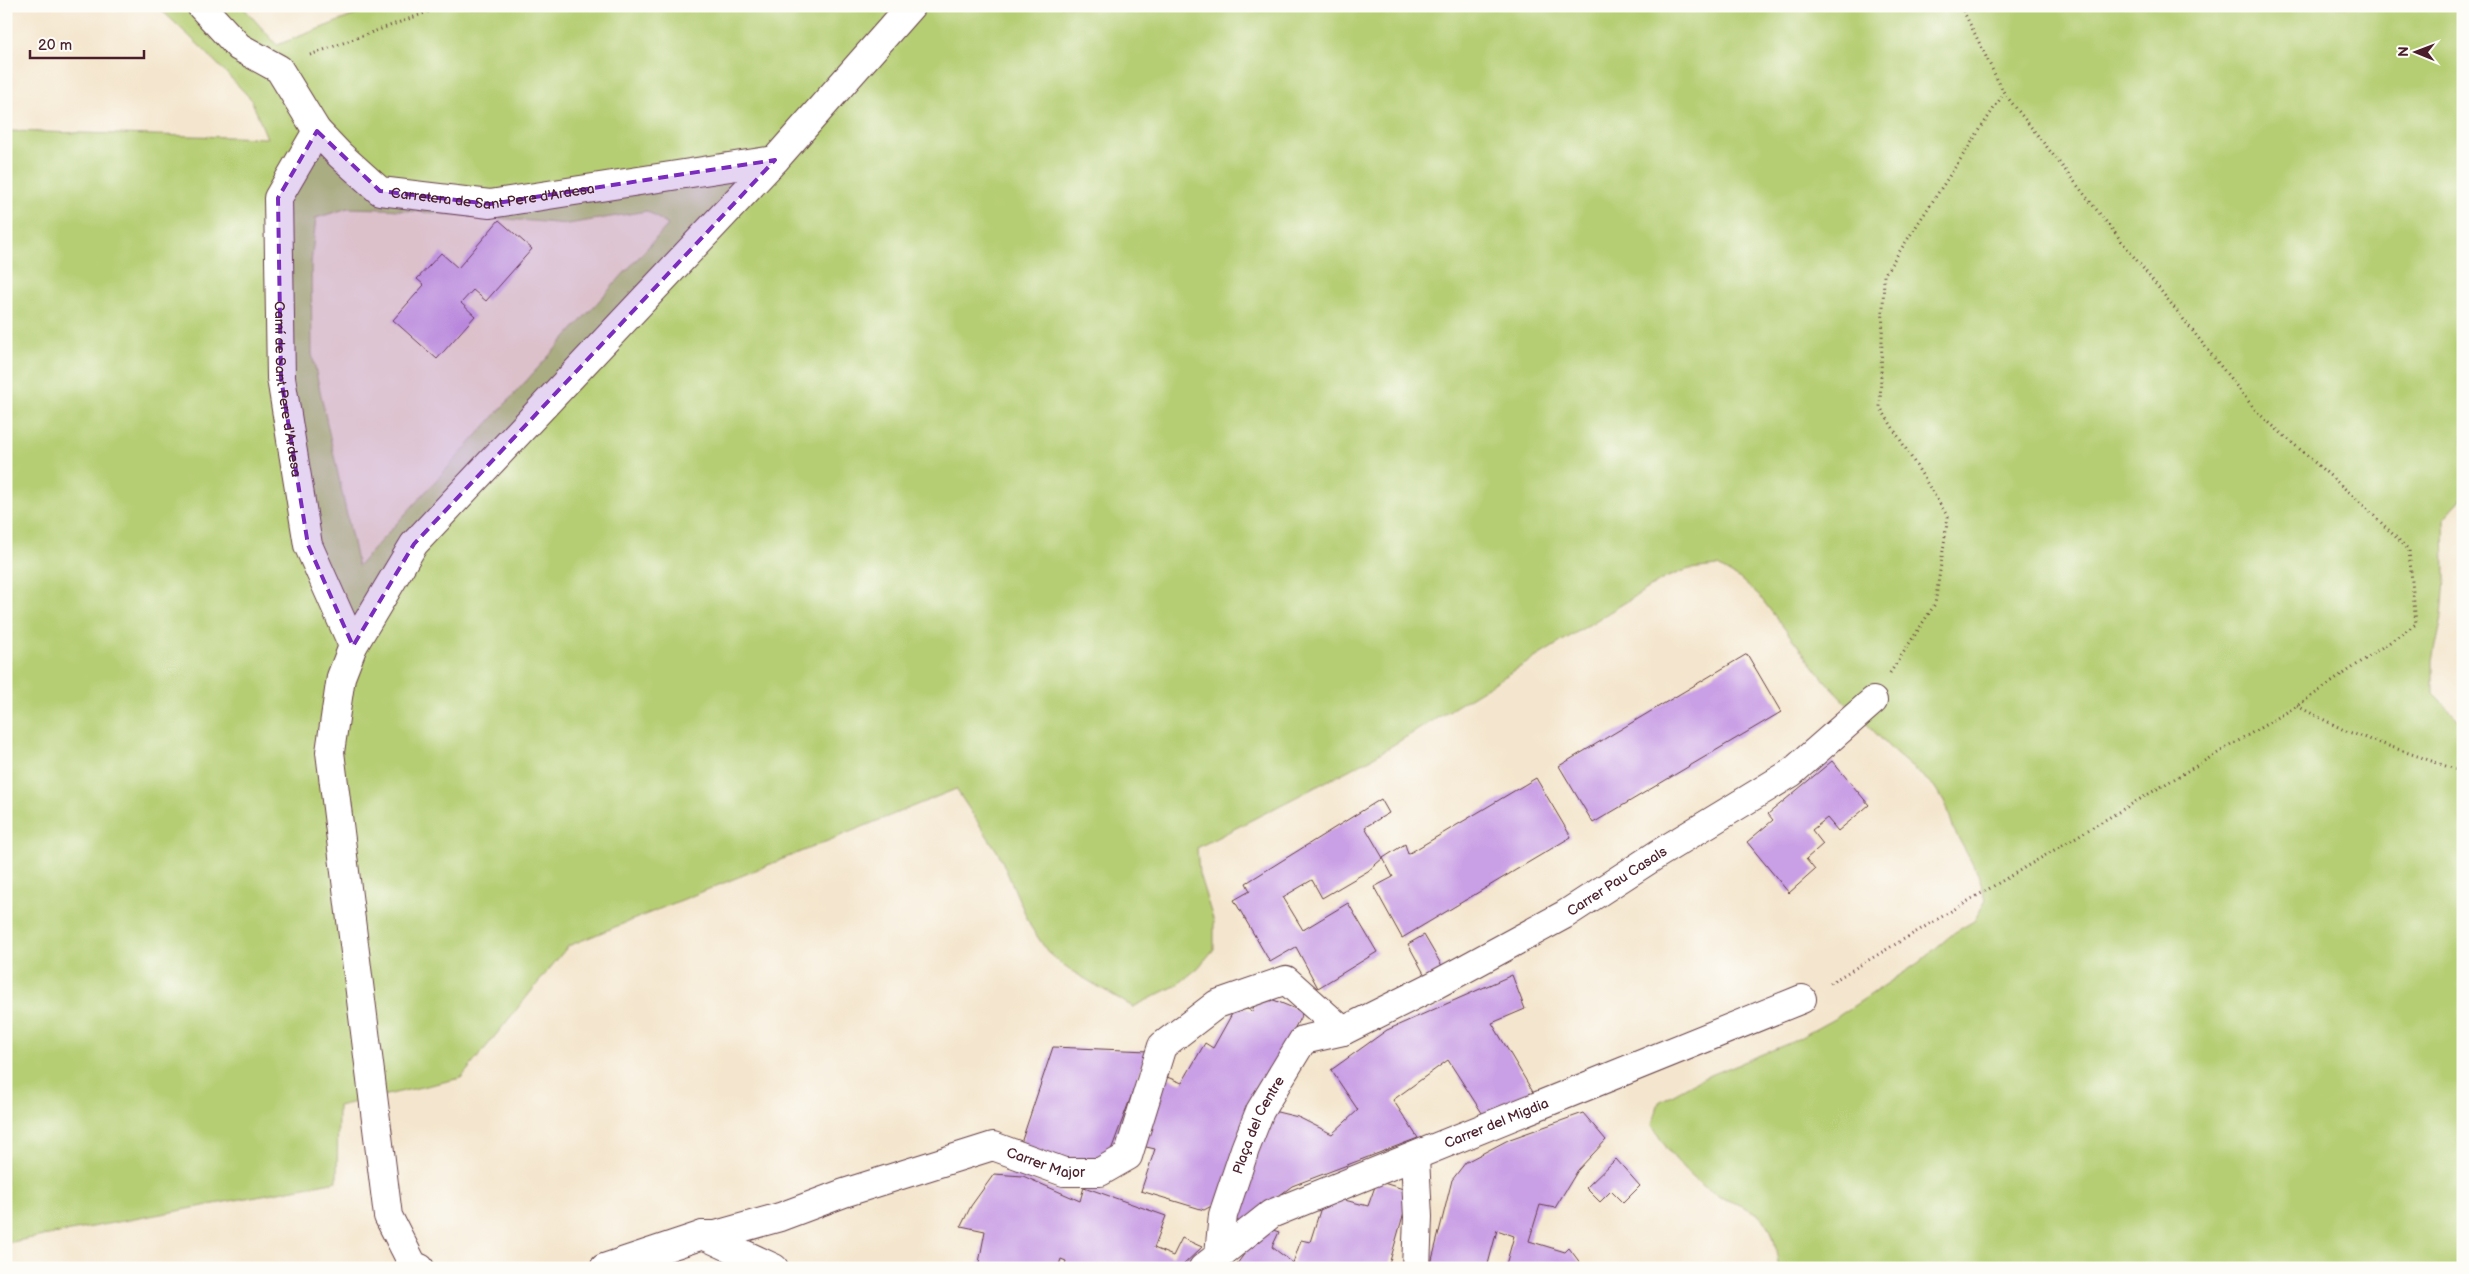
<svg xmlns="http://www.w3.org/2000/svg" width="2469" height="1274" font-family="'Balsamiq Sans',sans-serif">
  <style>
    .green { fill: #b6ce73; stroke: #80764f; fill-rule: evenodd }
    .building { fill: #c99fe5 }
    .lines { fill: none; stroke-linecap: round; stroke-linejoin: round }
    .minor-casing { stroke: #643d43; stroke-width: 30 }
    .path { stroke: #643d43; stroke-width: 3; stroke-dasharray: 1 4; stroke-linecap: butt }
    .minor { stroke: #fff; stroke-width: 28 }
    .marked { fill: #7b2cbf; fill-opacity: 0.2; stroke: #7b2cbf; stroke-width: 4; stroke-dasharray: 10 6; stroke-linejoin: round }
    .labels { text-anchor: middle; stroke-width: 4; stroke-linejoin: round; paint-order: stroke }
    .street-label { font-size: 14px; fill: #4a1f2b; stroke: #fdfcf7 }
  </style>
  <rect width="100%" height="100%" fill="#fdfcf7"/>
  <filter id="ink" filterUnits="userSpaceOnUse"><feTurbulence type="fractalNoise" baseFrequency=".02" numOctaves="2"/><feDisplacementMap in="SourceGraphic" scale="10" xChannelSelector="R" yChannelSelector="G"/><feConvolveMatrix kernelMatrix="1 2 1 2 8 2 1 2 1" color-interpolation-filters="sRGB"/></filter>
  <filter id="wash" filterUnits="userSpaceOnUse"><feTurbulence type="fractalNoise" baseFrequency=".0096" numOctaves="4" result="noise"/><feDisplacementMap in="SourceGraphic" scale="20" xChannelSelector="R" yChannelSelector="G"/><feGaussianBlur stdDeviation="1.12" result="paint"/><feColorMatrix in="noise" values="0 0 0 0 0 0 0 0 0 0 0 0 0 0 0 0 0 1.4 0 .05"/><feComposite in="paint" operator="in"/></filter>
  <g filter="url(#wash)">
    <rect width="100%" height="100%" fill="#f4e6ce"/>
    <path class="green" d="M157 6H242L277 45 378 6H2463V497L2444 518 2445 577 2442 617 2433 660V694L2463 724V1268H1779C1776 1253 1775 1231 1764 1220 1752 1208 1735 1204 1720 1197 1692 1182 1667 1152 1652 1125L1659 1102 1701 1079 1792 1042 1834 1019 1918 963 1955 932 1974 921 1986 900 1978 874 1954 830 1946 805 1934 786 1895 753 1826 682 1760 597 1740 579 1718 566 1689 569 1665 578 1372 758 1197 848 1199 874 1214 922V949L1198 968 1177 985 1133 1007 1065 967 1047 951 1031 927 999 854 956 789 568 946 461 1078 338 1106 337 1181 6 1243V131L267 138 251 99 203 49ZM348 208 386 209 568 224 647 211 668 225 358 566 312 354 311 264 316 218Z"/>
    <g id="blocks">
      <path class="building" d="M499 220 532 249 486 301 473 290 461 303 475 316 437 359 393 320 424 285 417 279 441 253 458 268Z
        M1747 654 1781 712 1593 823 1559 766Z
        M1832 761 1869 805 1838 831 1827 818 1812 830 1823 844 1806 859 1815 870 1789 893 1747 842 1773 820 1768 814Z
        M1536 778 1571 837 1402 938 1374 887 1393 877 1383 858 1405 844 1408 854Z
        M1381 799 1389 813 1365 827 1383 858 1368 871 1322 898 1312 880 1283 897 1303 930 1348 903 1377 952 1318 988 1296 947 1270 962 1234 900 1250 891 1246 883Z
        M1424 935 1445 971 1428 981 1408 944Z
        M1512 975 1525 1009 1492 1023 1537 1099 1484 1116 1448 1060 1393 1100 1418 1138 1292 1186 1243 1223 1230 1218 1273 1111 1298 1117 1332 1134 1358 1110 1331 1070 1387 1030Z
        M1259 994 1303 1012 1253 1108 1221 1201 1204 1210 1141 1191 1155 1149 1142 1146 1148 1122 1167 1077 1182 1083 1205 1043 1213 1048 1237 1005 1252 1011Z
        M1053 1047 1148 1051 1107 1161 1080 1168 1020 1146Z
        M1583 1113 1606 1140 1578 1170 1555 1208 1540 1205 1529 1241 1565 1252 1569 1248 1584 1268H1505L1514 1236 1497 1230 1487 1268H1430L1452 1180 1466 1162 1510 1139Z
        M1616 1159 1640 1186 1623 1203 1611 1191 1600 1202 1586 1188Z
        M994 1174 1023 1176 1080 1201 1084 1187 1166 1216 1154 1248 1173 1256 1182 1238 1202 1247 1180 1268H1064L1066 1261 1061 1259 1058 1268H978L985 1231 961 1226 971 1206Z
        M1377 1181 1410 1191 1388 1268H1234L1264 1227 1279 1232 1272 1247 1293 1263 1301 1240 1310 1242 1325 1195 1368 1206Z"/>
    </g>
  </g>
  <g filter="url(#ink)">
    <use href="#blocks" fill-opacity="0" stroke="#643d43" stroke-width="1"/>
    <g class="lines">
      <defs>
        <g id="minor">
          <path id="s1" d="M201 6 239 47 279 69 317 131 340 155 380 191 490 204 775 160"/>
          <path id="s2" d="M317 131 278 198 281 378 308 545 353 646"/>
          <path d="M1415 1158 1418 1217 1416 1268"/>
          <path id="s3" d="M703 1235H716L780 1217 844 1193 993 1146 1064 1172H1100L1128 1156 1162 1046 1217 1004 1286 980 1343 1031"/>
          <path id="s4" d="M1219 1254 1223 1215 1245 1149 1260 1111 1303 1040 1343 1031 1435 985 1564 915 1658 854 1791 773 1873 701"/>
          <path d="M420 1268 413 1265 388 1216 330 752 341 677 353 646 414 544 775 160 911 6"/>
          <path d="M604 1268 703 1235 774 1268"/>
          <path id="s5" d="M1203 1268 1271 1214 1802 999"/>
        </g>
      </defs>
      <use href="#minor" class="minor-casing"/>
      <path class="path" d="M310 55 444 6
        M1890 673 1935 604 1948 517 1880 407 1884 275 2004 93
        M2297 706 2346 731 2463 772
        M1830 983 2297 706 2416 624 2409 550 2359 501 2257 412 2004 93 1961 6"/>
      <use href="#minor" class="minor"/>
    </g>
  </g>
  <path class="marked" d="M317 131 380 191 490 204 775 160 414 544 353 646 308 545 281 378 278 198Z"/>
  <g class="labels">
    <g class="street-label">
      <text dy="5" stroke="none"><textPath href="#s1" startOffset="375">Carretera de Sant Pere d'Ardesa</textPath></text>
      <text dy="5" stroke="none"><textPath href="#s2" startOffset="269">Camí de Sant Pere d'Ardesa</textPath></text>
      <text dy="5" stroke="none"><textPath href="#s4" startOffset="586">Carrer Pau Casals</textPath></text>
      <text dy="5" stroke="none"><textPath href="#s5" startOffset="330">Carrer del Migdia</textPath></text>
      <text dy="5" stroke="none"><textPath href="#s4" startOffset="136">Plaça del Centre</textPath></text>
      <text dy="5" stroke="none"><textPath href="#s3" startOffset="360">Carrer Major</textPath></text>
    </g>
  </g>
  <rect width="2469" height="1274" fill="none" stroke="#fdfcf7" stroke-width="25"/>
  <g transform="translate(2416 52) rotate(271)" stroke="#fdfcf7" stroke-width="4" paint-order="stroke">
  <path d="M0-4L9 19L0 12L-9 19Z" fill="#4a1f2b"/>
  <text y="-8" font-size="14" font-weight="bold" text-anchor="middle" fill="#4a1f2b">N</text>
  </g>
  <path d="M30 50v8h114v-8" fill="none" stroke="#4a1f2b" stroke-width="2.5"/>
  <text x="38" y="50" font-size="15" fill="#4a1f2b" stroke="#fdfcf7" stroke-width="4" paint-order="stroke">20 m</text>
</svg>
